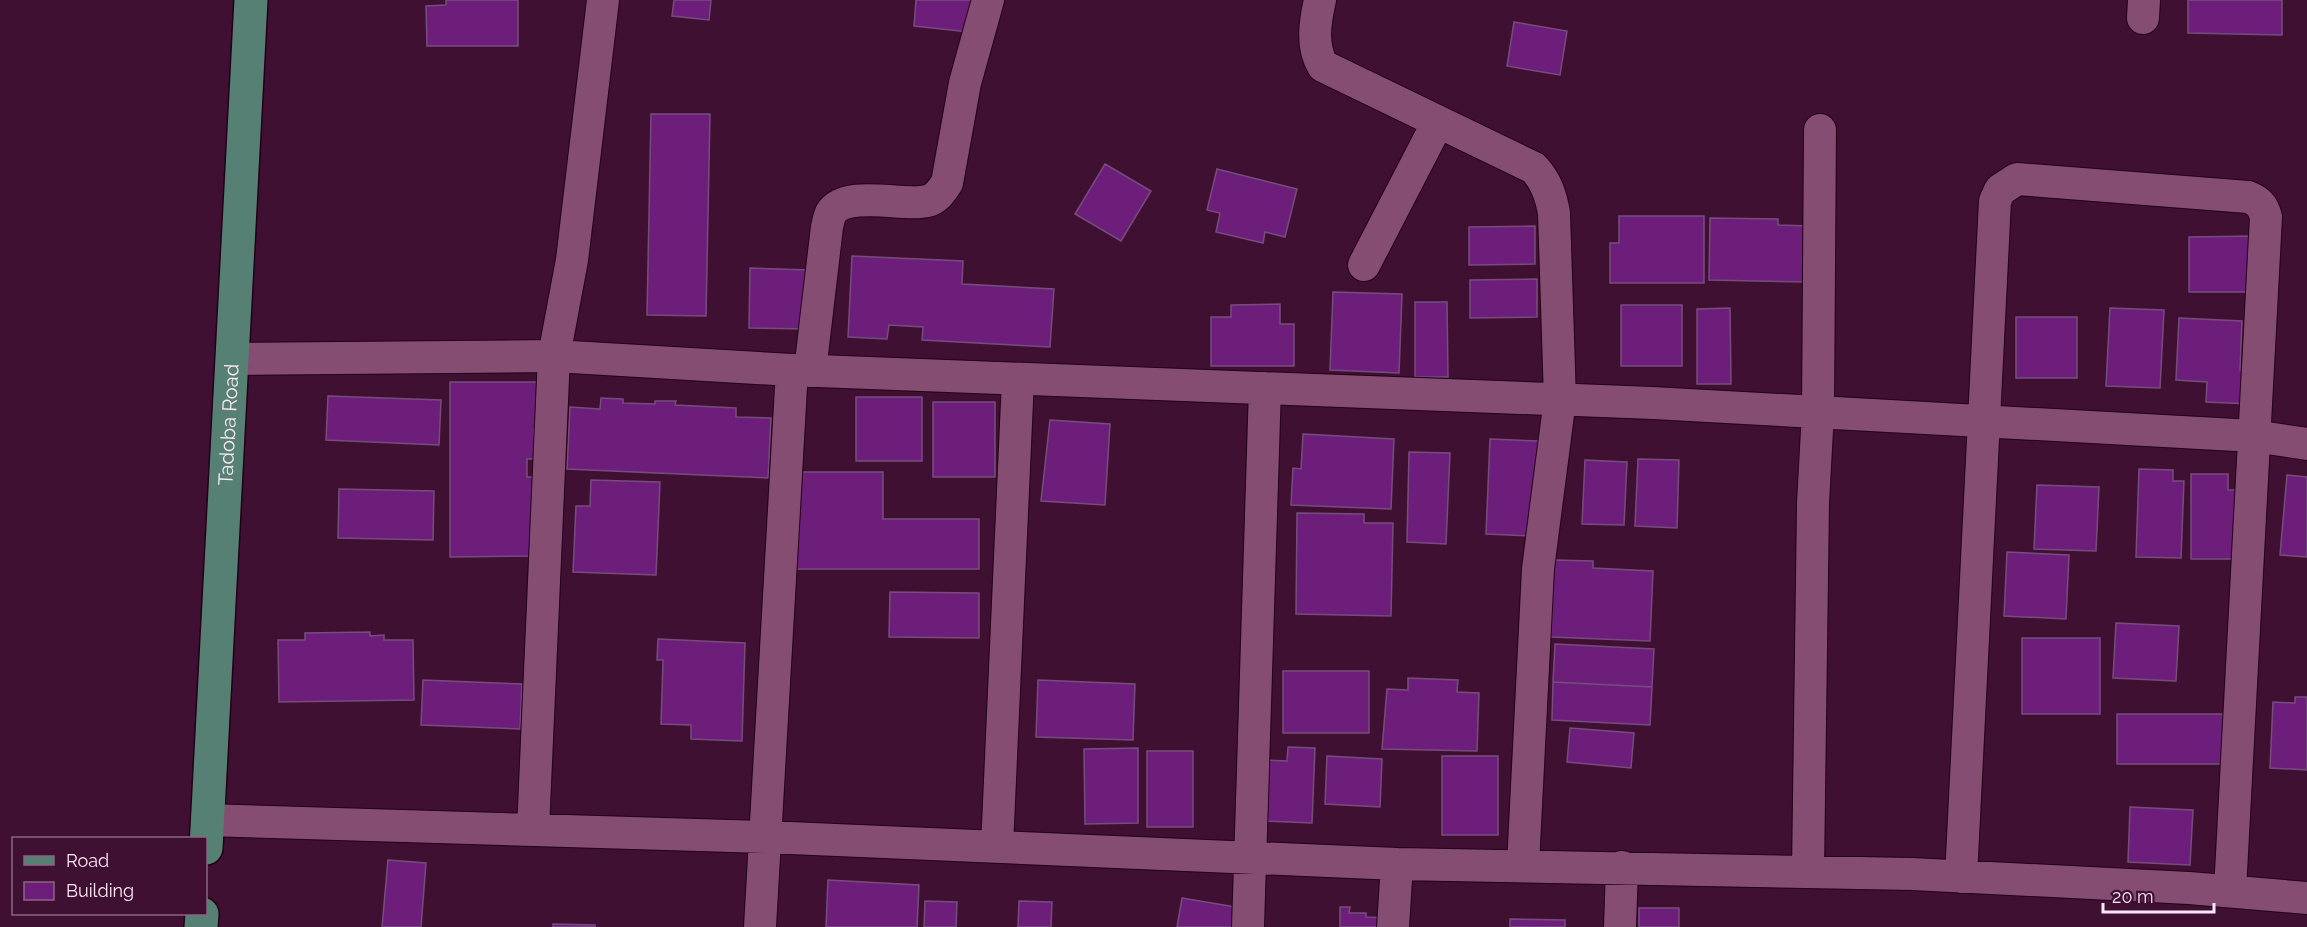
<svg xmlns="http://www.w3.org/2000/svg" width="2307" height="927" font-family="Raleway,sans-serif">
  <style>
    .building { fill: #6d1e7b; stroke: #754d7d; stroke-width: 1.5 }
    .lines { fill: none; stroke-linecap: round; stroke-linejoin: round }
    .street-casing { stroke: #210118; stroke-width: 34 }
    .primary-casing { stroke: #210118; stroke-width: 36 }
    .street { stroke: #844d71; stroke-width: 32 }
    .primary { stroke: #558073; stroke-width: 33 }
    .labels { text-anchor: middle; stroke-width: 5; stroke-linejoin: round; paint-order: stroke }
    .street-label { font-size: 20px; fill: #fbe7f3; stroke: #401033 }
  </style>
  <rect width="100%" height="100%" fill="#401033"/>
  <path class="building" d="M446 0H518V46H427L426 6 446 5Z
    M674 0H711L709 20 672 16Z
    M916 0H973L969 32 914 26Z
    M2188 0H2282V35L2188 33Z
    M1514 22 1567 31 1560 75 1507 66Z
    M651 114H710L706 316 647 315Z
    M1105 164 1151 191 1121 241 1075 214Z
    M1217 169 1297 189 1285 237 1265 232 1263 243 1216 232 1220 213 1207 210Z
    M1619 216H1704V283H1610V243H1619Z
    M1710 218 1778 219V225L1809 226 1808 282 1709 280Z
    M1535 226V264L1469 265V227Z
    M2253 236V292H2189V237Z
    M852 256 963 261 962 284 1054 289 1050 347 922 340 923 327 889 325 887 339 848 337Z
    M750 268 809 270V329L749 328Z
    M1537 279V317L1470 318V280Z
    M1333 292 1402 294 1399 373 1330 370Z
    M1415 302H1447L1448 377H1415Z
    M1280 304V324H1294V366H1211V317H1231V305Z
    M1621 305H1682V366H1621Z
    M1730 308 1731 384H1697V309Z
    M2110 308 2164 310 2160 388 2106 386Z
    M2016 317H2077V378H2016Z
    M2179 318 2242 321 2240 370 2253 371 2251 404 2206 402 2207 382 2176 380Z
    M450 382H541V429H534V459H527V477H534L542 556 450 557Z
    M328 396 441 400 439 445 326 440Z
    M856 397H922V461H856Z
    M601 398 623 399V403L655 404V401H676L675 405 736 408V417L771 418 768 478 567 469 570 407 600 409Z
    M933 402H995V477H933Z
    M1050 420 1110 424 1105 505 1041 501Z
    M1303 434 1394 439 1391 509 1291 505 1293 468 1301 469Z
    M1490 439 1539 441 1535 536 1486 534Z
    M1409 452 1450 453 1446 544 1407 542Z
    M1638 459 1679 460 1677 528 1635 526Z
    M1585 460 1627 462 1624 525 1582 524Z
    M2139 469 2173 470V481H2184L2181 558 2136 557Z
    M791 472H883V519H979V569H791Z
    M2191 474H2228V490H2244V559H2191Z
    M2287 475 2307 477V557L2280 555Z
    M591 480 660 482 656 575 573 572 576 506H590Z
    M2037 485 2099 487 2096 551 2034 549Z
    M339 489 434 491 433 540 338 538Z
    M1297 513 1364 514V523H1393L1391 616 1296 614Z
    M2007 552 2069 555 2066 619 2004 616Z
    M1554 560 1593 561V568L1653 571 1650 641 1551 637Z
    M890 592 979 593V638L889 637Z
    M2116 623 2179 626 2176 681 2113 678Z
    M370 632V636L384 635V640H413L414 700 279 702 278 640H305V633Z
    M2022 638H2100V714H2022Z
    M658 639 745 643 742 741 691 739V725L661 724 663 660H657Z
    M1555 644 1654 649 1652 687 1553 682Z
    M1283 671H1369V733H1283Z
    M1408 678 1458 680 1457 692 1479 693 1477 751 1382 749 1387 689 1408 690Z
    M423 680 522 684 520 729 421 725Z
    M1038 680 1135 684 1133 740 1036 737Z
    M1553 682 1652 687 1650 725 1552 720Z
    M2295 697H2307V770L2270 768 2273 702 2295 703Z
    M2117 714H2230V764H2117Z
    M1570 728 1634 733 1631 768 1567 762Z
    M1288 747 1315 748 1312 823 1263 821 1265 760 1287 761Z
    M1138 748V823L1085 824 1084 749Z
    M1147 751H1193V827H1147Z
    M1327 756 1382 759 1380 807 1325 804Z
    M1442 756H1498V835H1442Z
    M2130 807 2193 810 2190 865 2128 862Z
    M388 860 426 863 421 927H382Z
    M828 880 919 885 917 927H826Z
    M1182 898 1242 908 1238 927H1177Z
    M925 901 957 902 956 927H924Z
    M1019 901 1052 902 1051 927H1018Z
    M1340 907H1350L1349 913H1366V917L1394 918 1393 927H1340Z
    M1639 908H1679V927H1639Z
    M1510 919 1565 920V927H1510Z
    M553 924 595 925V927H553Z"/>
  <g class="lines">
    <defs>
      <path id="street" d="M1320 0C1315 22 1311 46 1323 66L1534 168C1546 181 1551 195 1554 213L1560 399 1538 569 1523 865
        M2143 18 2144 0
        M1364 265 1438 122
        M232 359 554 356 572 260 603 0
        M810 371 827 227C828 223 829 217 831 213 846 189 904 207 927 201 937 199 941 191 947 183L965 83 988 0
        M207 820 766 837 1397 864 1912 874 2189 888 2307 898
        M533 830 554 356 792 370 1653 403 2254 436 2307 444
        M997 847 1018 379
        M1808 872 1813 503 1818 412 1820 130
        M1961 877 1995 201 2000 190 2017 179 2248 197C2259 201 2263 206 2266 217L2230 891
        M760 927 792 370
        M1248 927 1265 388
        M1393 927 1397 864
        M1620 927 1622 867"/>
      <g id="primary">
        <path id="s1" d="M206 848 251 0"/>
        <path d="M201 927 202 914"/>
      </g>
    </defs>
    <use href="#street" class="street-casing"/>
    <use href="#primary" class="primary-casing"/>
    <use href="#street" class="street"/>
    <use href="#primary" class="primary"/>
  </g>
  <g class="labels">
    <g class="street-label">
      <text dy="7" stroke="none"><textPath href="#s1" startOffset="424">Tadoba Road</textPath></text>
    </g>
  </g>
  <rect x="12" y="837" width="195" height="78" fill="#401033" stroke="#8b6680" stroke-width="1.5"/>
  <rect x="24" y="856" width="30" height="9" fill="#558073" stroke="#8b6680" stroke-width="1.5"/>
  <text x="66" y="867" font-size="18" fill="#fbe7f3">Road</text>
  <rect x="24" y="882" width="30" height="18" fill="#6d1e7b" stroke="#8b6680" stroke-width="1.5"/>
  <text x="66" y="897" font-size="18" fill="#fbe7f3">Building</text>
  <path d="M2103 903v9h111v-9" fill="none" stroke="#fbe7f3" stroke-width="3"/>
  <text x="2112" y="903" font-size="18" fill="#fbe7f3" stroke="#401033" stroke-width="4.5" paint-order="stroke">20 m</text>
</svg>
